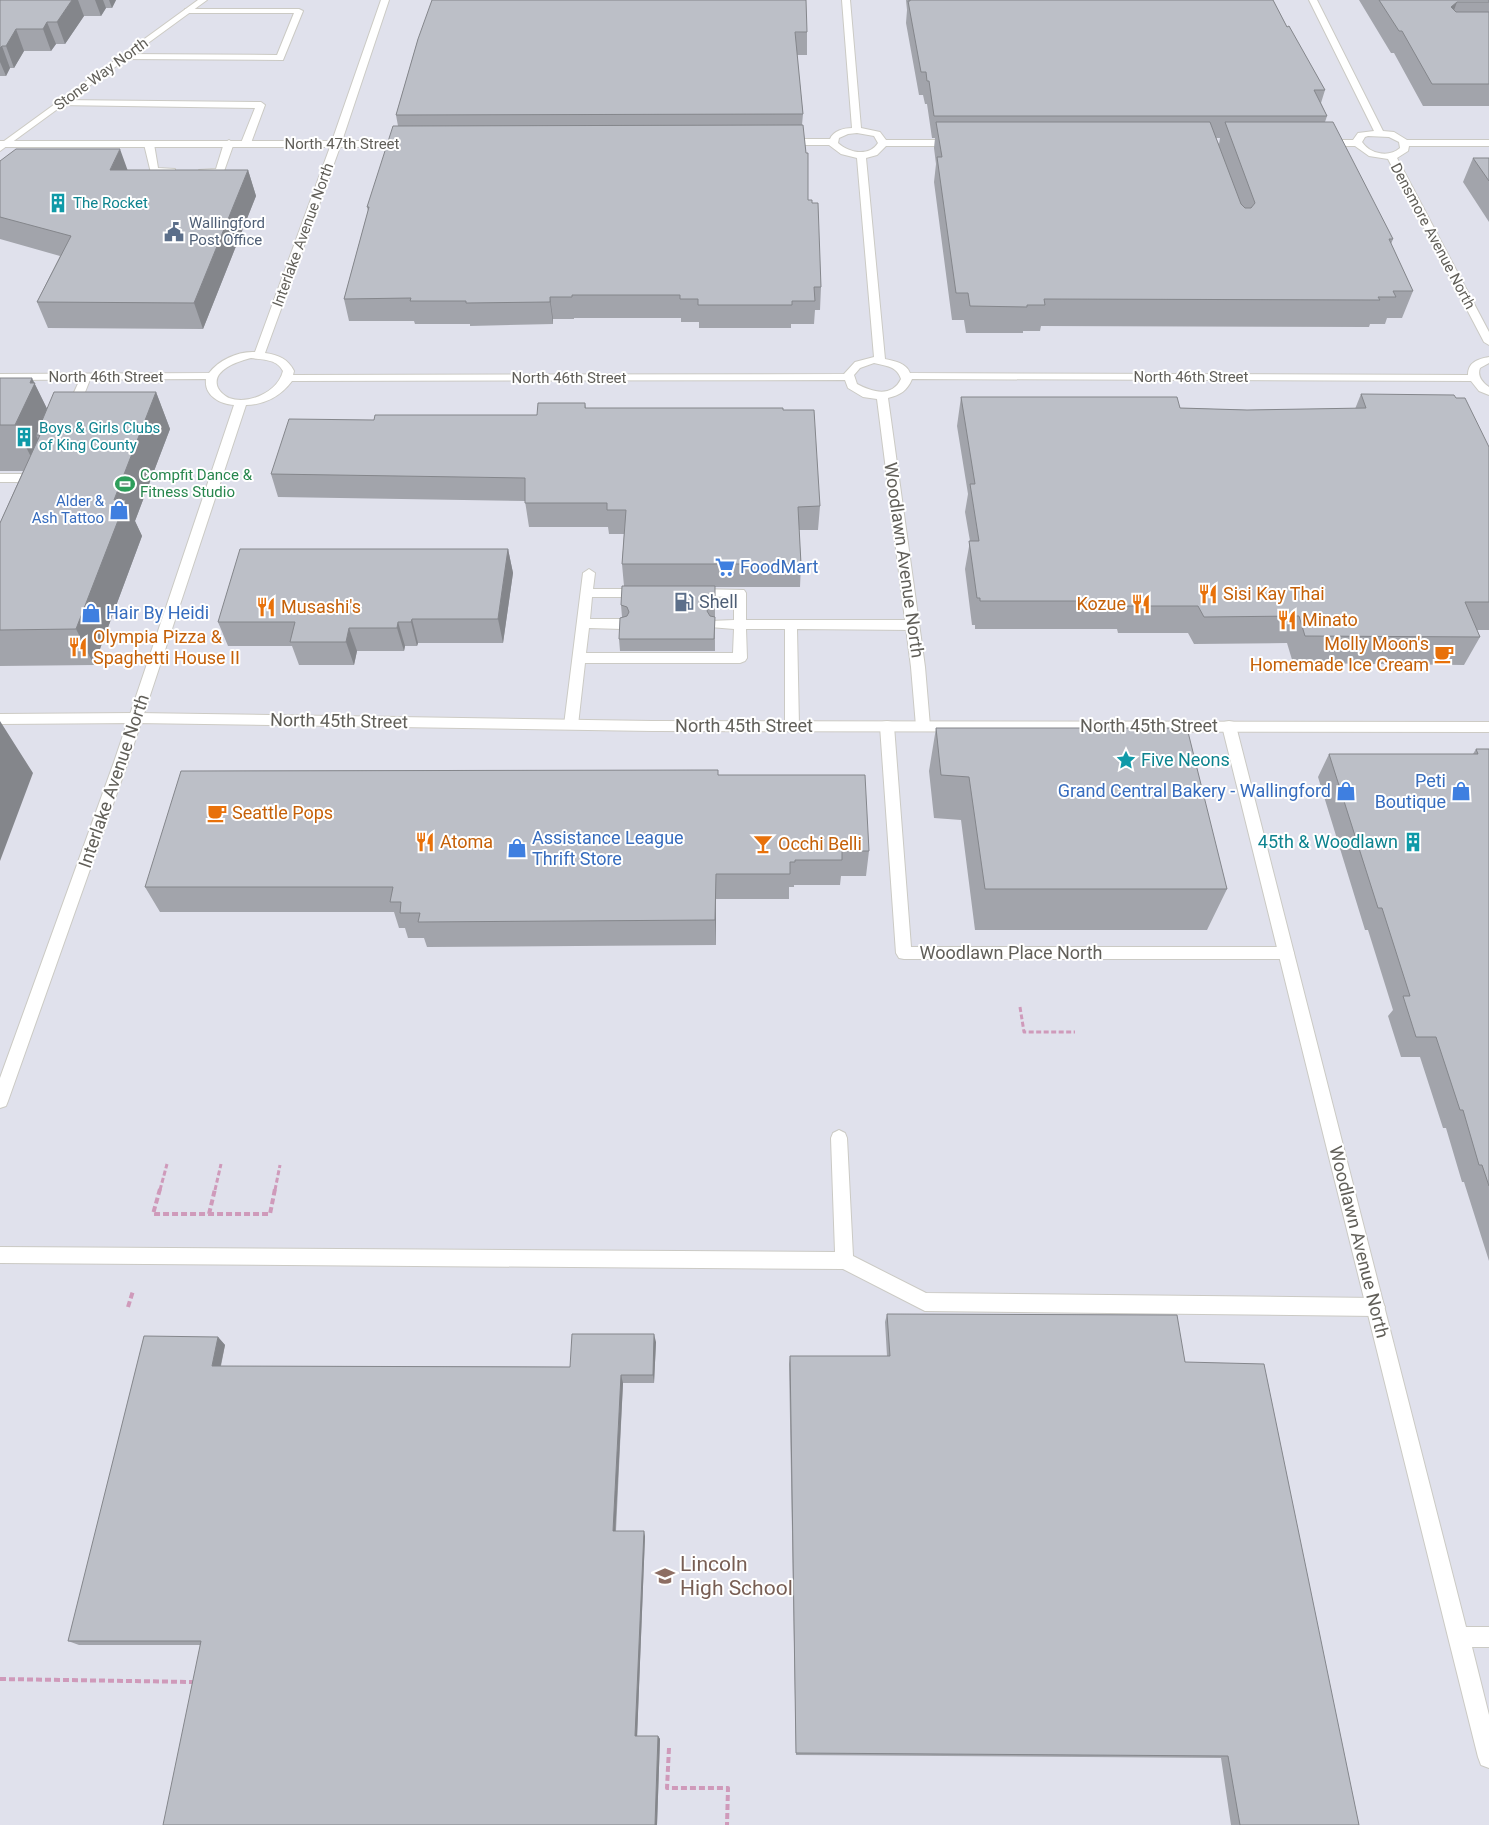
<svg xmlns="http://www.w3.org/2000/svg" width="1489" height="1825" font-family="Roboto,sans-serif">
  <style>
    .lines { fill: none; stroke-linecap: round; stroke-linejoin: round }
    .lane-casing { stroke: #cbcac4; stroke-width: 2 }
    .street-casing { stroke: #cbcac4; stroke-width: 2 }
    .secondary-casing { stroke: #cdcbc4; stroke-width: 2 }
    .path-far1 { stroke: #cf9aba; stroke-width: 3; stroke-dasharray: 5 2.5; stroke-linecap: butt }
    .path { stroke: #cf9aba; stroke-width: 4; stroke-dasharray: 6 3; stroke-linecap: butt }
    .lane { fill: #fff; fill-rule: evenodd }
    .street { fill: #fff; fill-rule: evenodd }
    .secondary { fill: #fff; fill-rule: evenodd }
    .wall { fill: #a2a4ab; fill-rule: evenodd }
    .shaded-wall { fill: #84868b }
    .building { fill: #bcbfc7; stroke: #84868b }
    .labels { text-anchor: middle; stroke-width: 4; stroke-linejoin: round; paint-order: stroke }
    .far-street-label { font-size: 15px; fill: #615f59; stroke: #fff }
    .far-culture-label { font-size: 15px; fill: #0d838f; stroke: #fff; text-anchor: start }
    .far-service-label { font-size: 15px; fill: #4e5e75; stroke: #fff; text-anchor: start }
    .far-leisure-label { font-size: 15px; fill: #27864d; stroke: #fff; text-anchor: start }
    .far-shop-label { font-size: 15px; fill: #366cbe; stroke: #fff; text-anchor: end }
    .street-label { font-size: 18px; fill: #615f59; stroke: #fff }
    .shop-label { font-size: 18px; fill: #366cbe; stroke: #fff; text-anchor: start }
    .food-label { font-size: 18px; fill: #c56008; stroke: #fff; text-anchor: start }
    .service-label { font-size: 18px; fill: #4e5e75; stroke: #fff; text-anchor: start }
    .culture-label { font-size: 18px; fill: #0d838f; stroke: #fff; text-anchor: start }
    .near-education-label { font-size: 21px; fill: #785e54; stroke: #fff; text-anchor: start }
  </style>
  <rect width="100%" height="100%" fill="#e0e1ec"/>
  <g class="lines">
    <defs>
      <path id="lane" d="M185 9H299L303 11 283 60 121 59 120 57 124 54 277 55 294 13H185Z
        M61 100 261 102 265 105 251 143 246 146 241 143 255 108 58 105V101Z
        M229 140 234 143 223 174H199V170L216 169 224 143Z
        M149 141 154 144 158 168 175 169V173H151L144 144Z
        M86 374 91 377 78 410 76 412H68L66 410 81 377Z
        M0 474H39L45 478 39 482H0Z
        M589 569 595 573 593 589H642L648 593 642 597H592L590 619H622L627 621 628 624 627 627 622 629 589 628 586 653H733L734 629 710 627 709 624 710 621 734 620V597L691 596 689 593 695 589 744 590 746 593V620H913L918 622 919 625 918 628 913 630 797 629 799 726 797 730H787L785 726V629H746L747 658 745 661 740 663H585L578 725 576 729H566L564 725 583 573Z
        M887 721 892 722 894 726 911 947H1286L1291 948 1294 953 1291 958 1286 959H904L899 958 896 953 880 726 882 722Z
        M839 1130 845 1133 847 1138 853 1256 926 1293 1376 1298 1382 1301 1385 1307 1382 1313 1376 1316 925 1311 843 1269 0 1263V1247L835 1252 831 1138 833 1133Z"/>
      <path id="street" d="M381 0H389L342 141H408L413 144 408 147H340L265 353C279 355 288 359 294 371L293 375 844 374 855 362 874 357 857 158 841 154 829 145H784L779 142 784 139H830C833 131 844 128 852 128L842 0H850L861 128 880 132 886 140H954L959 143 954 146H886L877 155 866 158 885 359C895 361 906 363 910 373L1468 375C1468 362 1478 359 1489 357V363L1480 368C1477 376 1482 382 1489 387V395L1479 391 1471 381 912 379C907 391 900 395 888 398L925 667 930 726 928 730H918L916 726 911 667 877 399 863 397 848 388 845 380 292 381C281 396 264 405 246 405L128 762 8 1101 6 1106 0 1108V1078L114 762 234 405C220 404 204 396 206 379L0 380V374L209 373C219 360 238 351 255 352L330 147H0V141H332ZM857 133 874 136 878 143C869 157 849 153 838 143L839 138 848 134ZM251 358C264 360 277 359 283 371 278 392 249 405 229 398 225 396 220 392 218 388 210 370 239 361 251 358ZM874 363C886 366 897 366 901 379 892 398 872 392 857 384L854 375 860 368Z
        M1309 0H1317L1383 131 1394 132 1407 140H1489V146H1409L1408 151 1397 158 1489 332V345L1484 342 1388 159 1369 156 1355 146H1324L1319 143 1324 140H1353L1358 133 1374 131ZM1368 136 1389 137 1399 142 1400 148C1389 158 1370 154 1362 142L1365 137Z
        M1229 721 1234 722 1236 726 1466 1627H1489V1647H1472L1489 1715V1768L1481 1765 1478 1757 1448 1637 1222 726 1224 722Z"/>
      <path id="secondary" d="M198 0H207L0 151V144Z
        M136 713 652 721 1489 722V732L652 731 136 723 0 724V714Z"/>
    </defs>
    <use href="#lane" class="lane-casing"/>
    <use href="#street" class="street-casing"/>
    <use href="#secondary" class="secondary-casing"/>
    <path class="path-far1" d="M1020 1007 1024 1032H1075
      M160 1190 167 1164
      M215 1190 221 1164
      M275 1190 280 1165"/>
    <path class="path" d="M160 1189 153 1214H270L275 1189
      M209 1214 215 1189
      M128 1307 133 1291
      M0 1679 194 1682
      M669 1748 667 1788H728L727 1825"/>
    <use href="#lane" class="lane"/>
    <use href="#street" class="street"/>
    <use href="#secondary" class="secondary"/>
  </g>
  <path class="wall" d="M0 0H116L112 8H106L101 16H84L65 44H56L51 51H24L14 68H10L6 76H0Z
    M906 0H1273L1287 27 1325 90 1321 103 1327 116 1325 122 1393 239 1391 244 1413 291 1402 318H1387L1385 324H1370L1369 327 1041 326 1040 331H1023V333H966L964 320H952L934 182 936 164 934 148 935 138H932L927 104H925L923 95H919L906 23 907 10ZM1216 138H1220L1219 144Z
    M1359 0H1489V106H1423L1394 53H1391Z
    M807 32V55H797L803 114 802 125 806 153 808 200 812 203 821 287 820 310H815L814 324H791V328H699V322H681V318H574V319H553V324L470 326V324H415L414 321H349L344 299 368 211 367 207 398 126 396 115 418 39Z
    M1473 158H1489V222L1463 182Z
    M0 161 128 170H248L256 196 203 329 48 328 37 302 60 256 0 239Z
    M0 378 34 383 47 409 156 392 170 429 135 521 142 536 94 665 0 666V523L23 471H0Z
    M1361 394 1489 447V630H1477L1480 637 1464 665 1293 663 1287 643 1194 644 1188 633H1118L1117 629H975V625H972L965 569 970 541 965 512 968 494 957 426 961 397 1180 408 1247 410 1355 409Z
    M585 403 586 408 783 410 820 506 818 530H799L801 564 800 587H715V651H620L619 639 623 617H622L621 605 624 586 622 564 624 534H609L608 527H529L525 501 278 497 271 474 374 420 537 415Z
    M508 549 513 573 503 643H418L417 646H405L404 651H357L354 665H299L292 646H228L218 622Z
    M936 728 1227 889 1207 930H975L961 820 934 818 929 771Z
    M1476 749H1489V1261L1464 1182H1462L1446 1128H1443L1420 1057H1401L1388 1016 1393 1010 1368 930H1365L1318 777 1329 754H1473Z
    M718 775 869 851 866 876H841L840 885H794V887H789V899H716V945L427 947 424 938H408L405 928H399L394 912H160L145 887Z
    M887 1314 1185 1362 1359 1825H1231L1221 1758 796 1755 789 1364 790 1356H887L885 1322Z
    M218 1337 225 1345 221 1366 570 1367 656 1342 654 1383H623L616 1531 645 1536 637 1736H658L660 1739 657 1825 200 1645H79L68 1641Z"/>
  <path class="shaded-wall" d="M72 0H78L84 16 65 44 57 22Z
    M95 0H103L106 8 101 16Z
    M109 0H116L112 8Z
    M1457 2 1449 24 1451 7Z
    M47 22 56 44 51 51 43 29Z
    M16 29 24 51 14 68 6 46Z
    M2 46 10 68 6 76 0 62V48Z
    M120 149 129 174 110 170Z
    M248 170 256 196 203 329 194 303Z
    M550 297 553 319V324L550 302Z
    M32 378 57 429 40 435H36L45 455 38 471 15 425Z
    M156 392 170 429 135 521 142 536 94 665 76 629 114 500Z
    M508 549 513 573 503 643 498 619Z
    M412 619 418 643 417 646 411 622Z
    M398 622 405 646 404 651 397 628Z
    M349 628 357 651 354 665 346 642Z
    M0 721 33 773 0 861Z
    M716 874V945L715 920Z
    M654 1334 656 1342 654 1383 653 1375Z
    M218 1337 225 1345 219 1373 212 1366Z
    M621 1375 623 1383 615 1536 613 1531Z
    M644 1531 645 1536 637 1739 635 1736Z
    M658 1736 660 1739 657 1825H655Z"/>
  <path class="building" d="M0 0H72L57 22H47L43 29H16L6 46H2L0 48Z
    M432 0H806L807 32H795L803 114 396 115 418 39Z
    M910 0H1273L1287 27 1289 26 1325 90H1314L1327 116H934L929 81H927L926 72H921L908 1H910Z
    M1379 0H1489V2H1457L1451 7 1456 12H1489V84H1432L1402 31H1399Z
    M936 122H1210L1241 204 1245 208H1251L1255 203 1225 122H1333L1393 239H1389L1413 291H1393L1396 297H1378L1380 300 1044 299 1045 305H1027V307L970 306 968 293H956L937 157H942Z
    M803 125 806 153H808V200H812V203H818L821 287H814L815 301H792V305H698V299H680V295H572V297H550V302L466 303V301H410L411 298 344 299 369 207H367L393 126Z
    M16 149H120L110 170H248L194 303 37 302 71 236 0 217V161Z
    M1473 158H1489V181Z
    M0 378H32L30 383H35L15 425H0Z
    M54 392H156L114 500H126L76 629 0 630V523L40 435H36Z
    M1361 394 1454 395 1456 398H1465L1489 447V602H1465L1480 637 1305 636 1299 616 1204 617 1198 606H1126L1125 601H980V598H977L969 541H979L970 484H975L961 397H1177L1180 408 1247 410 1366 408Z
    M538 403H585V408H783V410H814L820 506 798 507 801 564H622L626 510H607V503H525V478L271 474 289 419 374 420 375 415H537Z
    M240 549H508L498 619H412L411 622H398L397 628H349L346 642H290L295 622H218Z
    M622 586H715V606L709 607 707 611 710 616 715 617 714 639H619L620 618 627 616 629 612 627 607 621 605Z
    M936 728H1187L1227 889H985L969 777 941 775Z
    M1476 749H1489V1186L1482 1165H1479L1463 1110H1460L1436 1037H1416L1403 996H1410L1382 908H1378L1329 754H1478Z
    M718 770V775H865L869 851H842V860H795V862H790V874H716L715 920 418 922 420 913H400L401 902H390L393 887H145L181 771Z
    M887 1314 1177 1315 1185 1362 1264 1364 1359 1825H1240L1228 1756 796 1753 790 1356H890Z
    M572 1334H654L653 1375H621L613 1531H644L635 1736H658L655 1825H163L201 1641H68L144 1336 218 1337 212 1366 570 1367Z"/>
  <defs>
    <symbol id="building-bare" viewBox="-9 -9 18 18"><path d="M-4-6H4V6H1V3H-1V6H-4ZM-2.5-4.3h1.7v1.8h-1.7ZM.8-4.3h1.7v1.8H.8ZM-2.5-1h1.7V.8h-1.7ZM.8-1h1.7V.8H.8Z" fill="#0f9aa8" stroke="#fff" stroke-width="2.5" paint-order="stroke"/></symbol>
    <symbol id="civic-bare" viewBox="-9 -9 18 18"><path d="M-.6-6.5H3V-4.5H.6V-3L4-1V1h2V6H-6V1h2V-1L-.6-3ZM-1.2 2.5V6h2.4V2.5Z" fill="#5c6f8a" stroke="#fff" stroke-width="2.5" paint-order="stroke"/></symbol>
    <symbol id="stadium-bare" viewBox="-9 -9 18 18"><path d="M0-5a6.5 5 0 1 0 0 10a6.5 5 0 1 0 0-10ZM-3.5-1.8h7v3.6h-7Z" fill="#2e9e5b" stroke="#fff" stroke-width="2.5" paint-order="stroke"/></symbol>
    <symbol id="shop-bare" viewBox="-9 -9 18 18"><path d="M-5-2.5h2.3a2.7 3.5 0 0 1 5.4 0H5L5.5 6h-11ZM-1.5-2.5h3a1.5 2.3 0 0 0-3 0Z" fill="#3f7fe0" stroke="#fff" stroke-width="2.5" paint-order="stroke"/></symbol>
    <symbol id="supermarket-bare" viewBox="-9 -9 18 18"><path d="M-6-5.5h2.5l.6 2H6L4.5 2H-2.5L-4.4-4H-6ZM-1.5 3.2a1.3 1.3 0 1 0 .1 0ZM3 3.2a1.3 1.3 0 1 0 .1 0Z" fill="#3f7fe0" stroke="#fff" stroke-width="2.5" paint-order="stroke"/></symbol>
    <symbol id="restaurant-bare" viewBox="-9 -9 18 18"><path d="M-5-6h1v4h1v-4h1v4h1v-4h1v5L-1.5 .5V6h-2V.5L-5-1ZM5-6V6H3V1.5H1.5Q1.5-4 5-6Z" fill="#e8710a" stroke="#fff" stroke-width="2.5" paint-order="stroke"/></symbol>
    <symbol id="fuel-bare" viewBox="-9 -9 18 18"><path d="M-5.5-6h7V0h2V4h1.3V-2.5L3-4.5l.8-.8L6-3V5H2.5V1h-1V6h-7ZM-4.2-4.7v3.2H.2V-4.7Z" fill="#5c6f8a" stroke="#fff" stroke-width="2.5" paint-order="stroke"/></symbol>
    <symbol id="cafe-bare" viewBox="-9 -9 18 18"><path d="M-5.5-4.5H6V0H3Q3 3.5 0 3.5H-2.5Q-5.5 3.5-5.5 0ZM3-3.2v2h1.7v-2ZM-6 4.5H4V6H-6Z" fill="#e8710a" stroke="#fff" stroke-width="2.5" paint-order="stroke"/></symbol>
    <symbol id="sight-bare" viewBox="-9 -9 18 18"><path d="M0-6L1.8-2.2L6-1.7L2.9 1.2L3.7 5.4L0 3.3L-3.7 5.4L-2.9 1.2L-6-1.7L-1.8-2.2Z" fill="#0f9aa8" stroke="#fff" stroke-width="2.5" paint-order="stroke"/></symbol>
    <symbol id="bar-bare" viewBox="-9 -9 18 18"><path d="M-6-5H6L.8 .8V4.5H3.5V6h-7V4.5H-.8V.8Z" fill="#e8710a" stroke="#fff" stroke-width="2.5" paint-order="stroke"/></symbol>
    <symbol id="school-bare" viewBox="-9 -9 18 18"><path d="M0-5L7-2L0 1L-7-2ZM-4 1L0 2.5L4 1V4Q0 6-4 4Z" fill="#8d6e63" stroke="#fff" stroke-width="2.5" paint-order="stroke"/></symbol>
  </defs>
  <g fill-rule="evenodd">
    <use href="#building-bare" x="44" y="189" width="28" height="28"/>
    <use href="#civic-bare" x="160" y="218" width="28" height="28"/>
    <use href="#building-bare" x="10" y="423" width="28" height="28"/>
    <use href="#stadium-bare" x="111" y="470" width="28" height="28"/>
    <use href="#shop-bare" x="105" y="496" width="28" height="28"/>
    <use href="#supermarket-bare" x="711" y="553" width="28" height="28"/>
    <use href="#restaurant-bare" x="1194" y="580" width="28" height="28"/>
    <use href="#fuel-bare" x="670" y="588" width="28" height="28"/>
    <use href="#restaurant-bare" x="1127" y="590" width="28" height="28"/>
    <use href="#restaurant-bare" x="252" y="593" width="28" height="28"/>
    <use href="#shop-bare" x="77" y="599" width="28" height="28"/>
    <use href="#restaurant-bare" x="1273" y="606" width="28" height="28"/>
    <use href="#restaurant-bare" x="64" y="633" width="28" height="28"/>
    <use href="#cafe-bare" x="1430" y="640" width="28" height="28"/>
    <use href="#sight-bare" x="1112" y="746" width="28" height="28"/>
    <use href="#shop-bare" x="1332" y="777" width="28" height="28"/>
    <use href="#shop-bare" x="1447" y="777" width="28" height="28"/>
    <use href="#cafe-bare" x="203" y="799" width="28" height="28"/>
    <use href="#restaurant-bare" x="411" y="828" width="28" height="28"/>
    <use href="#building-bare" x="1399" y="828" width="28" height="28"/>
    <use href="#bar-bare" x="749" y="830" width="28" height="28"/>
    <use href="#shop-bare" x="503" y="834" width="28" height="28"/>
    <use href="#school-bare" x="651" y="1562" width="28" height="28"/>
  </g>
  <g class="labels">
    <g class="far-street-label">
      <text transform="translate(101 74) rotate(-36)" y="5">Stone Way North</text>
      <text x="342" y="149">North 47th Street</text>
      <text transform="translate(303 235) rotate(-70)" y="5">Interlake Avenue North</text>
      <text transform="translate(1433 236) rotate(62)" y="5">Densmore Avenue North</text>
      <text x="106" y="382">North 46th Street</text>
      <text x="1191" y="382">North 46th Street</text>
      <text x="569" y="383">North 46th Street</text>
    </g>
    <g class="far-culture-label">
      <text x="73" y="208">The Rocket</text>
      <text x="39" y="433">Boys &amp; Girls Clubs<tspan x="39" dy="17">of King County</tspan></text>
    </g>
    <g class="far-service-label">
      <text x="189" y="228">Wallingford<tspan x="189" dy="17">Post Office</tspan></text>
    </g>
    <g class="far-leisure-label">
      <text x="140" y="480">Compfit Dance &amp;<tspan x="140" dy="17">Fitness Studio</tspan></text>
    </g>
    <g class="far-shop-label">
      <text x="104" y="506">Alder &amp;<tspan x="104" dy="17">Ash Tattoo</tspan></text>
    </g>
    <g class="street-label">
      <text transform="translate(904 560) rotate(82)" y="6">Woodlawn Avenue North</text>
      <text transform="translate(339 721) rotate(1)" y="6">North 45th Street</text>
      <text x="744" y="732">North 45th Street</text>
      <text x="1149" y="732">North 45th Street</text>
      <text transform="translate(114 781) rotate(-71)" y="6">Interlake Avenue North</text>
      <text x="1011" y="959">Woodlawn Place North</text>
      <text transform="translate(1359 1242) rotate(76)" y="6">Woodlawn Avenue North</text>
    </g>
    <g class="shop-label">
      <text x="740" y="573">FoodMart</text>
      <text x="106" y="619">Hair By Heidi</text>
      <text x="1446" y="787" text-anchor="end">Peti<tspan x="1446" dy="21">Boutique</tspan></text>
      <text x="1331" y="797" text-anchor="end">Grand Central Bakery - Wallingford</text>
      <text x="532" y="844">Assistance League<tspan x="532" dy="21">Thrift Store</tspan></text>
    </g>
    <g class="food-label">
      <text x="1223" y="600">Sisi Kay Thai</text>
      <text x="1126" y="610" text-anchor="end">Kozue</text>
      <text x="281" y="613">Musashi's</text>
      <text x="1302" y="626">Minato</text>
      <text x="93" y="643">Olympia Pizza &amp;<tspan x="93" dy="21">Spaghetti House II</tspan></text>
      <text x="1429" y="650" text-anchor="end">Molly Moon's<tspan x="1429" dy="21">Homemade Ice Cream</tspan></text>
      <text x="232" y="819">Seattle Pops</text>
      <text x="440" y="848">Atoma</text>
      <text x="778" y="850">Occhi Belli</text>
    </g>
    <g class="service-label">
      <text x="699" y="608">Shell</text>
    </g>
    <g class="culture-label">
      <text x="1141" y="766">Five Neons</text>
      <text x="1398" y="848" text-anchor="end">45th &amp; Woodlawn</text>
    </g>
    <g class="near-education-label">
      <text x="680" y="1571">Lincoln<tspan x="680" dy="24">High School</tspan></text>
    </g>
  </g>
</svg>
